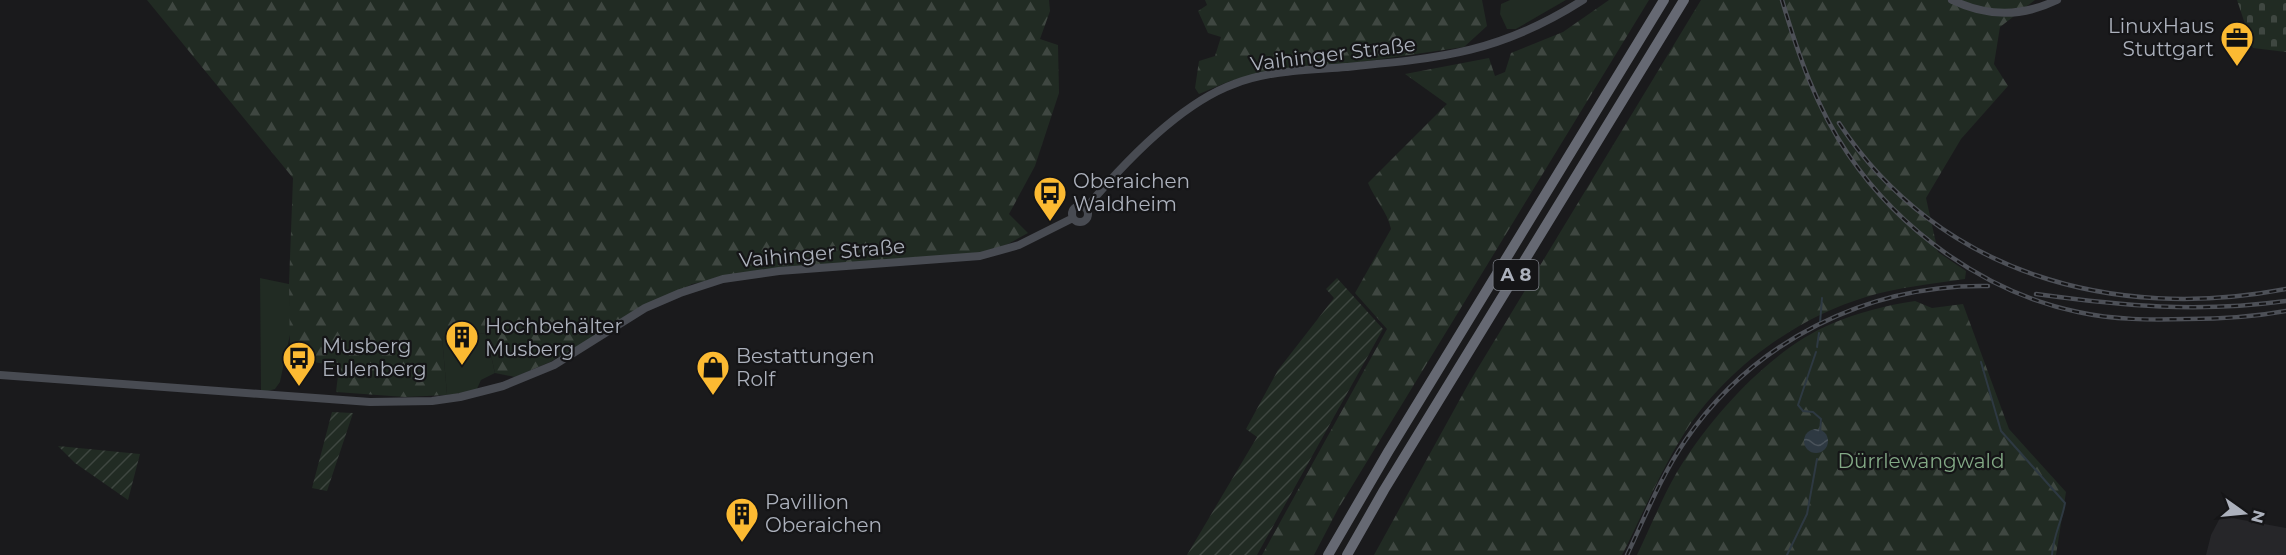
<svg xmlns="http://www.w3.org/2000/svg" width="2286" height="555" font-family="Montserrat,sans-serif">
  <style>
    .built { fill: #262629 }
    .grass { fill: #212b23 }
    .forest { fill: url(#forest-firs) }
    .cemetery { fill: url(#cemetery-stones) }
    .garden { fill: url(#garden-furrows) }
    .water { fill: url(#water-waves) }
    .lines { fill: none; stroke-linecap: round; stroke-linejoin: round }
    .stream { stroke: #2e3942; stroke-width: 2 }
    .secondary { stroke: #484b52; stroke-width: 8 }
    .highway { stroke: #666973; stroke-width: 10 }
    .rail-casing { stroke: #4d5057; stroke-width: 4.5 }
    .rail { stroke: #151517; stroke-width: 2; stroke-dasharray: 7; stroke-linecap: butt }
    .labels { text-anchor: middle; stroke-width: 4.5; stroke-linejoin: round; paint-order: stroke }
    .shield { fill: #151517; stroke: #7f828a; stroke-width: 1.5 }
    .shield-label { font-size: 18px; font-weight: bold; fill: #acb1bc }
    .poi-label { font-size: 20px; fill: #acb1bc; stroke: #151517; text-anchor: start }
    .street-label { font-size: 20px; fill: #acb1bc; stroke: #151517 }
    .park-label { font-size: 20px; fill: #82a885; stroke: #151517 }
  </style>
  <defs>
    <pattern id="forest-firs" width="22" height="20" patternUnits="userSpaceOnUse" patternTransform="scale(1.5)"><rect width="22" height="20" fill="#212b23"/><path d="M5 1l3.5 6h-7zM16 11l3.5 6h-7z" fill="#3f4741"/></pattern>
    <pattern id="cemetery-stones" width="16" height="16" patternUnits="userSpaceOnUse" patternTransform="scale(1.5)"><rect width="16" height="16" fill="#212b23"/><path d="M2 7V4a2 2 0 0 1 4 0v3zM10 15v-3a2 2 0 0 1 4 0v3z" fill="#3f4741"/></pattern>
    <pattern id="garden-furrows" width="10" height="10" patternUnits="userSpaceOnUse" patternTransform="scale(1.5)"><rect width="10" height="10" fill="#212b23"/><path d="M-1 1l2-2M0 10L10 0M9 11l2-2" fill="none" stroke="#3f4741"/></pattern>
    <pattern id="water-waves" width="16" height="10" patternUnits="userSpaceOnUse" patternTransform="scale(1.5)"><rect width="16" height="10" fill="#2e3942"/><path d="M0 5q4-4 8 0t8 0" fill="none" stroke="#4a535b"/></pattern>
  </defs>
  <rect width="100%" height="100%" fill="#1a1a1c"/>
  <path class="built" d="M2221 516 2286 528V555H2206L2211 535Z"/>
  <path class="grass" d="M1510 0H1566L1516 29H1507L1500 14 1501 4Z
    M260 278 289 284 291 330 280 382 275 389 261 393Z
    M486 333 495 373 481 380 476 391 447 395 442 337Z"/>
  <path class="forest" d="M147 0H1049L1050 11 1040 39 1058 45 1059 93 1035 166 1009 214 1028 233 1008 244 985 252 735 275 692 284 550 362 515 377 495 373 486 333 442 337 447 395 405 397 336 392 339 367 290 357 289 284 293 178Z
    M1205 0H1482L1487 26 1464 47 1320 68 1271 72 1230 81 1199 94 1195 88 1199 61 1215 56 1221 37 1208 33 1198 11 1207 5Z
    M1609 0H1649L1338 509 1314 555H1262L1387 329 1355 293 1391 229C1387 211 1375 200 1368 183L1447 104 1405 74 1489 58 1495 76 1505 72 1511 53 1563 32Z
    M1701 0H2035L2000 27 1994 64 2008 86 1961 139 1926 198 1938 252 1966 271 1965 279C1932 284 1898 287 1866 297 1793 319 1722 372 1682 437 1659 474 1642 516 1622 555H1374L1470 381Z
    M1915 301 1932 308 1963 304 2009 429 2066 492 2056 555H1637C1650 528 1662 498 1677 472 1710 417 1771 349 1831 324 1857 313 1886 305 1915 301Z"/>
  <path class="cemetery" d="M2237 0H2286V52L2253 48Z"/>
  <path class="garden" d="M1337 278 1383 329 1257 555H1187L1257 437 1246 429 1278 370 1334 298 1326 289Z
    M332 412 353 413 327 491 312 488Z
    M58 446 140 454 128 500 75 463Z"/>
  <path class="water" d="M1804 441a12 12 0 1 1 24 0a12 12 0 1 1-24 0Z"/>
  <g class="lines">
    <path class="stream" d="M1820 323 1822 298
      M1817 347 1819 333
      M1816 352 1798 405 1803 411 1813 412 1821 419 1820 433
      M1981 362 2001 431 2065 503C2062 521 2053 536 2052 555
      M1787 555 1807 514 1817 459"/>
    <path class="secondary" d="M1952 0C1987 17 2022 17 2057 0
      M1072 214a8 8 0 1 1 16 0a8 8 0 1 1-16 0Z
      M1086 208C1123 164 1179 104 1234 84 1269 70 1309 70 1346 67 1441 58 1500 53 1583 0
      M0 375 370 402 432 401 460 397 503 386 554 365 645 308 680 293 723 279 779 271 980 256 1019 245 1073 218"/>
    <path class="highway" d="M1328 555 1388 452 1664 0
      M1347 555 1384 490 1684 0"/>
    <defs>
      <path id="rail" d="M1782 0C1798 54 1816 107 1848 154 1900 231 1986 293 2078 312 2114 320 2150 320 2187 319 2220 319 2253 317 2286 311
        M1839 123C1938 274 2114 322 2286 289
        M2036 294C2124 306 2197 313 2286 301
        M1627 555C1645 517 1661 476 1685 441 1753 341 1868 284 1988 286"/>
    </defs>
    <use href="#rail" class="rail-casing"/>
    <use href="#rail" class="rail"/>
  </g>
  <defs>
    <symbol id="office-pin" viewBox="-11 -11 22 30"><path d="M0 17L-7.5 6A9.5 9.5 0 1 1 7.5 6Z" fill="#fcba32" stroke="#151517"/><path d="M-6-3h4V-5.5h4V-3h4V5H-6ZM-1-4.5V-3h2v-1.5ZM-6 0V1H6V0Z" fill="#111"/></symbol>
    <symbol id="bus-pin" viewBox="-11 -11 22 30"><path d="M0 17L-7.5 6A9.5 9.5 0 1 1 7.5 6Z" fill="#fcba32" stroke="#151517"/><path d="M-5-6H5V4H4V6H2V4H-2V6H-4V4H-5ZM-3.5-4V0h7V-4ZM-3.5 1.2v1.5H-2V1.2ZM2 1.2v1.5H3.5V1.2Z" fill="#111"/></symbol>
    <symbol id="building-pin" viewBox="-11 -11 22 30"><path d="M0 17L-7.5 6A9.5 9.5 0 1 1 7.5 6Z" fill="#fcba32" stroke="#151517"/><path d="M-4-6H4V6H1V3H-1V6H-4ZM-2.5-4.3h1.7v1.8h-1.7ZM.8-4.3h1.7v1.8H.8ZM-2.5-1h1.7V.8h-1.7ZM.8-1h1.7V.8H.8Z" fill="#111"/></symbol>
    <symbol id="shop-pin" viewBox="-11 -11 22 30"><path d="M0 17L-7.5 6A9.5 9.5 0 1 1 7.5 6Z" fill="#fcba32" stroke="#151517"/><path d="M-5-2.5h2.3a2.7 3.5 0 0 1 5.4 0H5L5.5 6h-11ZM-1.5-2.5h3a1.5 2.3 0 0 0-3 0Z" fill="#111"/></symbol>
  </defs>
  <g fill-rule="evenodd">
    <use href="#office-pin" x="2218" y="19" width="38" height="52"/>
    <use href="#bus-pin" x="1031" y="174" width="38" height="52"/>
    <use href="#building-pin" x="443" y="318" width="38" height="52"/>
    <use href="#bus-pin" x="280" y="339" width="38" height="52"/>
    <use href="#shop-pin" x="694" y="348" width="38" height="52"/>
    <use href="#building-pin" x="723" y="495" width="38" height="52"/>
  </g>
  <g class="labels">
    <rect class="shield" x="1493.5" y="260" width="45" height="30" rx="4.5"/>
    <g class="shield-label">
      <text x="1516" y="281">A 8</text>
    </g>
    <g class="poi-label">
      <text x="2214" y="33" text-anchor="end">LinuxHaus<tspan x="2214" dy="23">Stuttgart</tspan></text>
      <text x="1073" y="188">Oberaichen<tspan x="1073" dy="23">Waldheim</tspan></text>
      <text x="485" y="333">Hochbehälter<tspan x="485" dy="23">Musberg</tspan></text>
      <text x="322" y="353">Musberg<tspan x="322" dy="23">Eulenberg</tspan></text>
      <text x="736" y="363">Bestattungen<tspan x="736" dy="23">Rolf</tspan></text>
      <text x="765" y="509">Pavillion<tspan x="765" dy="23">Oberaichen</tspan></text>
    </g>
    <g class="street-label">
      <text transform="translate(1333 54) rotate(-7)" y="7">Vaihinger Straße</text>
      <text transform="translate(822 253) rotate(-5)" y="7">Vaihinger Straße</text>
    </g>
    <g class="park-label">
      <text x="1921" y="468">Dürrlewangwald</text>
    </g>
  </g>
  <g transform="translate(2244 513) rotate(105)" stroke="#151517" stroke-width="4.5" paint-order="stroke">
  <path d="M0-4.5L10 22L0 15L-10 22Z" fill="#acb1bc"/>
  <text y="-9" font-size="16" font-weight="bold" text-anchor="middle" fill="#acb1bc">N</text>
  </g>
</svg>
